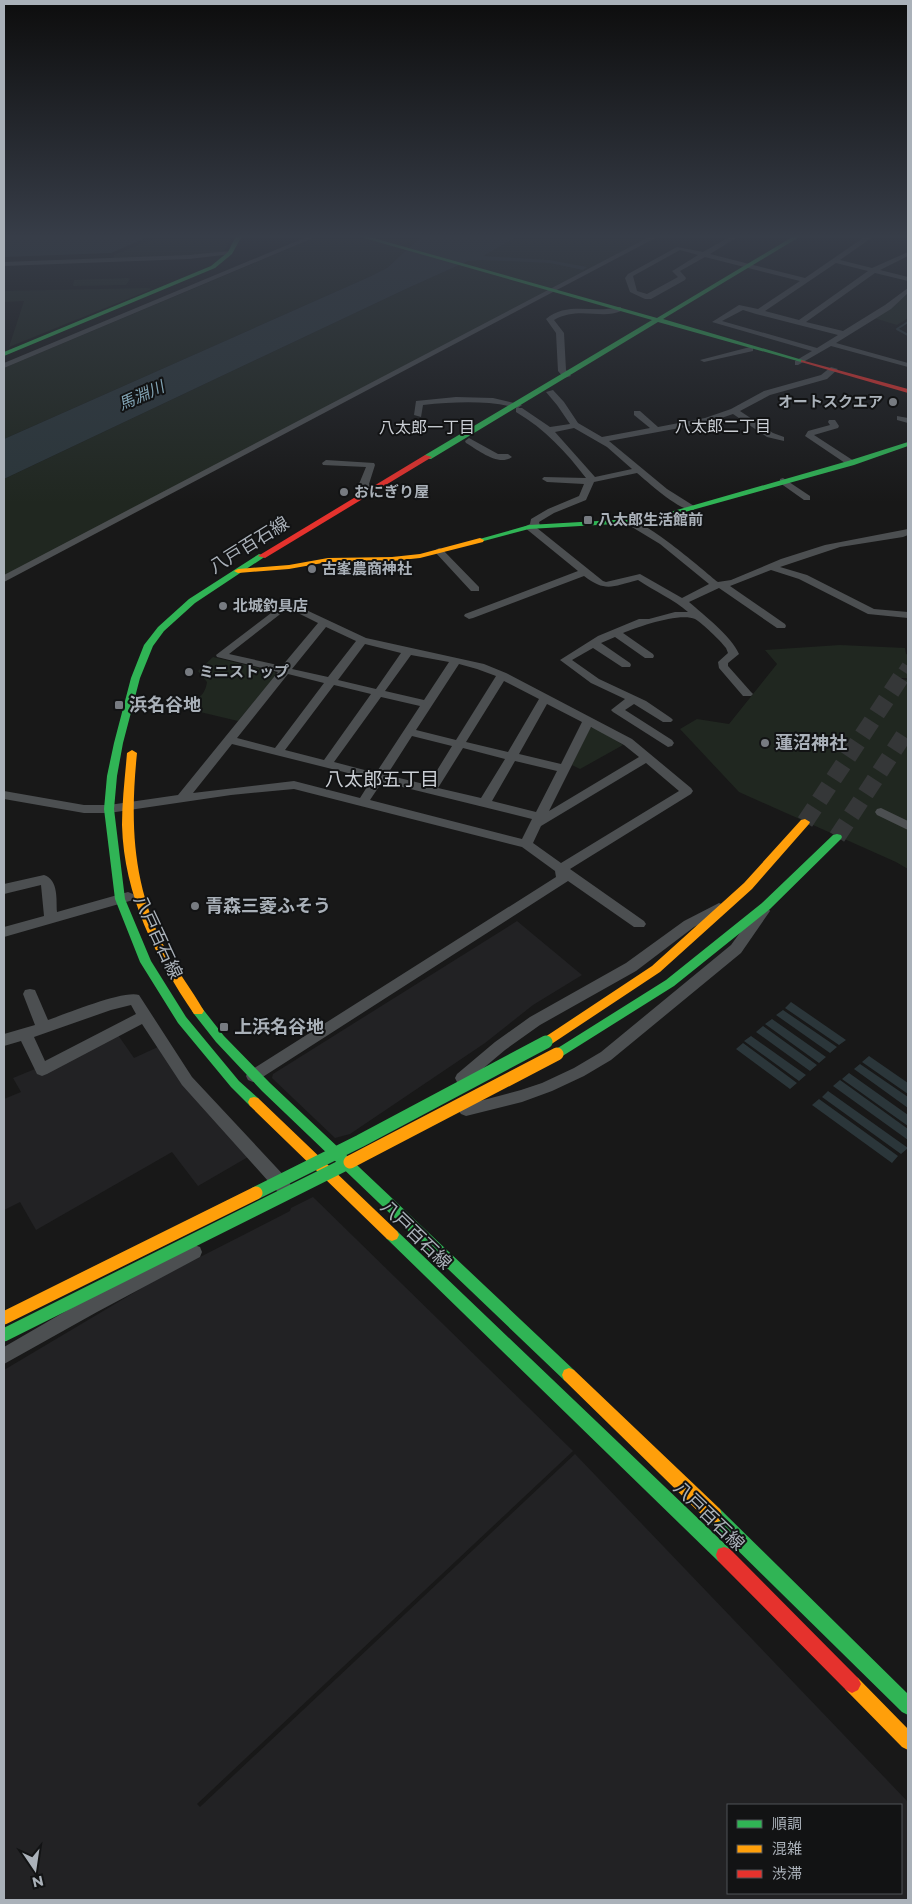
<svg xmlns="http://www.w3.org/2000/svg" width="912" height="1904" font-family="Montserrat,'Noto Sans JP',sans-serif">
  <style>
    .built { fill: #222224; fill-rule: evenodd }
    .green { fill: #202720 }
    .water { fill: #2b363a }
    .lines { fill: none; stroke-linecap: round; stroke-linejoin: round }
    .stream { stroke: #2b363a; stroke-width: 2 }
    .secondary-tunnel-far1 { stroke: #353738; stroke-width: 13; stroke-dasharray: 13 7; stroke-linecap: butt }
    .secondary-tunnel { stroke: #353738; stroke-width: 17; stroke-dasharray: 17 9; stroke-linecap: butt }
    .street { fill: #4c4f51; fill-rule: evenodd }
    .fast { fill: #30b455; fill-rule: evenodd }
    .slow { fill: #ff9f0a; fill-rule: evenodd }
    .jam { fill: #e5322d; fill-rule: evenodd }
    .fast-bridge { stroke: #30b455; stroke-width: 13 }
    .slow-bridge { stroke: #ff9f0a; stroke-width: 13 }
    .poi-dot { fill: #777b81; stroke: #121314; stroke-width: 2 }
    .labels { text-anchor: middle; stroke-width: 4; stroke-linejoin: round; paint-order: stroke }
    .far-poi-label { font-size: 15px; font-weight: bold; fill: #aab1b9; stroke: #121314; text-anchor: start }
    .far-water-label { font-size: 16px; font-style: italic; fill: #81a3b4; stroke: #121314 }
    .far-neighbourhood-label { font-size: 16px; fill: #cbcfd5; stroke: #121314 }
    .street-label { font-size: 18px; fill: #aab1b9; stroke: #121314 }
    .poi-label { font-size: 18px; font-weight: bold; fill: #aab1b9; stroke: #121314; text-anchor: start }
    .neighbourhood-label { font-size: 19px; fill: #cbcfd5; stroke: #121314 }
  </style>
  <rect width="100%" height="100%" fill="#181818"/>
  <path class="built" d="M517 921 582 975 533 1005 485 1043 350 1134 335 1138 272 1078 273 1074Z
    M118 1035 134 1058 160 1046 248 1157 198 1186 172 1152 36 1230 20 1202 4 1210V1099L21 1092 13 1078Z
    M313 1197 573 1451 197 1804 200 1807 575 1454 908 1802V1900H4V1370L157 1279 290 1211 291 1208ZM728 1805H901V1893H728Z"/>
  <path class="green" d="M176 236H232L224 252 189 256 114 259V255L153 239Z
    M319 236H422L387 268 369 277 4 439V368Z
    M518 236H653L4 576V479L408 288 468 261 483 260 482 256Z
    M128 278 130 279 126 285H123L73 286 74 280Z
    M147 288 152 289 9 347 24 301 4 302V291Z
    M908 293V318L897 325 874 318Z
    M840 645 905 648 906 654 908 655V678H894L908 680V869L896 862 739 792 680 729 697 719 729 724 777 664 765 650Z
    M213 657 275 672 276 675 238 721 179 707C193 702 205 698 207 682L198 671Z
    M594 727 623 745 580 769 572 765 590 728Z"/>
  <path class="water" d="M4 236H150L111 253 4 257Z
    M422 236H518L483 256 549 260 587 267 583 270 550 263 483 260 468 261 408 288 4 479V439L369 277 387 268Z
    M791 1002 846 1040 839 1045 785 1008Z
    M783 1010 837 1047 830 1053 776 1015Z
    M772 1019 826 1057 819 1063 765 1024Z
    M763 1026 817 1065 810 1071 756 1032Z
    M751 1036 806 1075 799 1081 744 1041Z
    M743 1043 797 1083 790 1089 736 1049Z
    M869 1056 908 1083V1094L862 1062Z
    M860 1064 908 1097V1108L854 1069Z
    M849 1073 908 1115V1126L842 1079Z
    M840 1080 908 1129V1140L833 1086Z
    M828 1091 908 1148 901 1154 822 1097Z
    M819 1099 898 1156 892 1163 812 1105Z"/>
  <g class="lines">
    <path class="stream" d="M908 322 897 329 908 335"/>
    <path class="secondary-tunnel-far1" d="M904 672 908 666"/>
    <path class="secondary-tunnel" d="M805 822 905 671
      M837 837 908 729"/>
    <path class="street" d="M309 236H318L4 368V363Z
      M651 236H659L4 582V575Z
      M731 236H739L710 254 805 278 866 236H874L840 260 872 268 908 252V256L880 270 908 277V281L875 273 806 322 843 331 885 305 908 288V293L891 309 836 343 908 363V367L831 346 798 365H795V361L812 351 712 322 739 305 758 309 800 281 705 257 680 271 686 278 685 280 651 299H645L630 292 625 278 628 274 677 247 703 252ZM680 250 698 255 674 270 672 271 678 277 647 294 637 291 633 276ZM836 263 868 271 799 320 765 311ZM743 310 756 314 838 335 817 348 722 321Z
      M230 251 232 252V254L189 259 4 266V262L189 255Z
      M618 307H621V311C602 320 579 306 554 320L564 333 566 370 571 376 564 378 558 371 556 333 546 319C567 301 595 314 618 307Z
      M750 347H753V351L704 362 700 360Z
      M831 367 838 369 827 379 770 395 740 411 773 433 784 437V441L767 437 733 414 707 423 609 441 667 489 694 506V510C680 512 648 482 637 473L594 482 586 500 554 513 539 522 540 526 537 528 603 581 606 582 640 574 682 598 709 584 660 544 627 524V520C643 517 703 570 718 582L731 580 781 559 825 545 908 529V535L903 537 840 547 780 567 807 575 874 609 908 612V618L868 614 799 579 771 570 730 586 785 624 786 626 785 628H777L719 588 689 602C704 615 732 637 739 654L728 663V666L751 692 753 694 751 696H743L719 668 718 662 728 653 726 648C720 640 703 624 695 619 680 612 637 627 623 633L653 654 654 656 653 658H645L615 637 601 643 630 663 631 665 630 667H622L593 648 572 660 599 679 646 701 671 718 673 720 671 722H663L634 704 625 710 672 740 674 743 672 746 668 747 613 712 611 710 625 699 591 683 560 660 598 636 639 619H649L675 612H688C675 600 654 591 638 580 613 586 606 593 584 576L473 618 469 619 464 616 465 614 578 571 524 527 530 524 531 519 548 509 579 496 584 484 547 482 542 479 544 477 586 478C566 452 545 429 516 412V408H522L550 427 570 424 557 405 546 392 553 390 564 402 578 423 602 437 650 428 634 415V411H640L658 427 705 418 731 409 764 391 821 375ZM574 428 607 447 632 469 595 477 555 432Z
      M456 397 493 398 522 405 518 408C486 400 455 402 423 405L421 417 414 415 416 401Z
      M897 416 908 418V423L897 420Z
      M829 420H835L839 426 838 428 814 435 854 461V465H848L805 436 808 431 830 425 828 422Z
      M469 438 498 454H508L512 457C499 467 478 450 466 443L465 441Z
      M326 460 374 463 375 465 369 484 376 492 371 495C364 493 362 490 359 484L366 467 323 465 322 463Z
      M783 478 810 496V500H804L780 483V479Z
      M439 548 442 549 479 587V591H471L436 553 434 551Z
      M287 601 366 638 484 664 506 673 632 739 691 788 693 791 691 794 570 869 644 921 646 924 644 927H634L568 881 258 1080 253 1082 248 1080 246 1076 248 1072 556 877 555 871 522 847 294 789 231 795 109 813H84L4 799V791L84 805H109L178 795 278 672 217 657 216 655ZM288 608 318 623 282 666 229 654ZM326 627 356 641 328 677 292 669ZM365 644 401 653 376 689 338 680ZM411 655 449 662 424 700 385 691ZM459 664 477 669 496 676 456 740 416 730ZM288 674 324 683 275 748 237 738ZM504 681 539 699 508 752 466 742ZM334 685 371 694 324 760 285 750ZM381 697 420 706 376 773 334 762ZM547 704 582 722 561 764 519 754ZM591 727 624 745 639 757 549 811ZM412 736 452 746 428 785 387 775ZM232 744 372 779 360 798 294 781 193 793ZM463 748 505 759 481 798 438 788ZM515 761 557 771 536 812 492 801ZM646 763 679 791 561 863 533 843 541 826ZM382 782 532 819 522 839 370 800Z
      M881 808 908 821V830L877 815 875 812 877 809Z
      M44 875C59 880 56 900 57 912L128 892 133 894 135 897 133 900 4 937V927L44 916 41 885 4 894V884Z
      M719 903 724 905 726 908 724 911 694 927 636 971 540 1025 505 1050 467 1082 462 1084 457 1082 455 1078 457 1074 495 1042 530 1017 626 963 684 921Z
      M763 906 768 908 770 911 741 953 611 1060 584 1076 552 1091 522 1102 466 1116 461 1114 458 1110 461 1106 521 1090 542 1083 574 1068 601 1052 731 945 758 908Z
      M30 989 35 990 48 1020C66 1014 123 990 139 995L192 1077 289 1181 291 1186 289 1191 283 1193 277 1191 182 1085 142 1024 47 1074 42 1076 37 1074 21 1041 4 1046V1034L35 1025 23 994 25 990ZM131 1005 136 1014 45 1061 34 1037 111 1010Z
      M194 1245 200 1247 202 1252 200 1257 97 1312 4 1364V1347L85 1300Z"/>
    <path class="fast" d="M236 236H242L232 254 215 268 4 356V352L211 266 228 252Z
      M357 236H366L657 318 794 236H801L663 319 806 361 801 362 658 322 431 459H425V455L652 320Z
      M908 442V446L854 465 649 522 529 529 480 542 476 540 529 525 649 518 848 461Z
      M259 554 266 556 195 603 164 631 153 646 140 678 123 743 117 776 114 809 125 899 151 961 186 1017 239 1081 258 1098 260 1102 258 1106 254 1107 250 1106 231 1087 178 1023 140 962 115 899 104 809 107 776 114 743 131 678 144 645 158 627 189 599Z
      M837 834 841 835 842 837 841 839 770 909 674 986 561 1057H553L551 1054 553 1051 666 980 762 903 833 835Z
      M198 1007 202 1008 224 1036 270 1083 574 1370 576 1375 574 1380 569 1382 564 1380 262 1091 216 1042 194 1014 192 1011 194 1008Z
      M392 1229 397 1231 730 1549 732 1555 730 1561 724 1563 718 1561 387 1239 385 1235 387 1231Z
      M714 1507 720 1509 908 1694V1715L902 1712 708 1521 706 1515 708 1509Z"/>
    <path class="slow" d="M480 538 484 540 483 542 420 558 392 561 328 562 289 569 238 573 234 571 238 569 289 565 328 558 392 557 420 554Z
      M132 750 137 753C130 823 132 885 166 950 177 971 192 990 204 1011L202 1014H194C155 956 124 896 122 825 122 801 125 777 127 753Z
      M805 819 810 822 809 824 752 889 660 972 550 1045H542L540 1042 542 1039 652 966 744 883 801 820Z
      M254 1097 258 1098 397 1231 399 1235 397 1239 392 1241 387 1239 250 1106 248 1102 250 1098Z
      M569 1368 574 1370 720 1509 722 1515 720 1521 714 1523 708 1521 564 1380 562 1375 564 1370Z
      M852 1675 858 1678 908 1729V1750L902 1747 846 1690 843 1684 846 1678Z"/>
    <path class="jam" d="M801 360 908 389V393L801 362Z
      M425 455 432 457 265 558 258 556Z
      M724 1547 730 1549 858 1678 861 1684 858 1690 852 1693 846 1690 718 1561 716 1555 718 1549Z"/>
    <path class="fast-bridge" d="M256 1193 360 1141 546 1042
      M4 1335 350 1162"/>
    <path class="slow-bridge" d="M350 1162 557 1054
      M4 1318 256 1193"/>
  </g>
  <linearGradient id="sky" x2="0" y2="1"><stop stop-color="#0d0d0d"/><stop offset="0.47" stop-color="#373d48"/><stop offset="1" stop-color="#373d48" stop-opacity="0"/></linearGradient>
  <rect width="912" height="503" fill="url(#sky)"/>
  <g class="poi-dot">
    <circle cx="893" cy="402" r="5"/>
    <circle cx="344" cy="492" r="5"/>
    <rect x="583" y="515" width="10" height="10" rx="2.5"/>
    <circle cx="312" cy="569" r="5"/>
    <circle cx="223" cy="606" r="5"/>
    <circle cx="189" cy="672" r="5"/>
    <rect x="114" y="700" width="10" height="10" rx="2.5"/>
    <circle cx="765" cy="743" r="5"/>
    <circle cx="195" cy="906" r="5"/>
    <rect x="219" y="1022" width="10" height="10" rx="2.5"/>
  </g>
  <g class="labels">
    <g class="far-poi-label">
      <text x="883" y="407" text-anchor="end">オートスクエア</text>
      <text x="354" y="497">おにぎり屋</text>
      <text x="598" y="525">八太郎生活館前</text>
      <text x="322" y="574">古峯農商神社</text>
      <text x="233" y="611">北城釣具店</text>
      <text x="199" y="677">ミニストップ</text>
    </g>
    <g class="far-water-label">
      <text transform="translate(141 395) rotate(-24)" y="6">馬淵川</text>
    </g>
    <g class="far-neighbourhood-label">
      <text x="723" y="432">八太郎二丁目</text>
      <text x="427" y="433">八太郎一丁目</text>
    </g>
    <g class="street-label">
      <text transform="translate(249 545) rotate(-32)" y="6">八戸百石線</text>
      <text transform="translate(158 937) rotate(65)" y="6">八戸百石線</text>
      <text transform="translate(416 1235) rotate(44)" y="6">八戸百石線</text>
      <text transform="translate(709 1516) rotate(44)" y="6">八戸百石線</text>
    </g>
    <g class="poi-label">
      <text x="129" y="711">浜名谷地</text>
      <text x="775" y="749">蓮沼神社</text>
      <text x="205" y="912">青森三菱ふそう</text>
      <text x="234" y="1033">上浜名谷地</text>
    </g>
    <g class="neighbourhood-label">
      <text x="382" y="786">八太郎五丁目</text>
    </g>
  </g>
  <rect width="912" height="1904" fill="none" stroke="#aab1b9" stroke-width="10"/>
  <rect x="727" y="1804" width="175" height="90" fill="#121314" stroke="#4f5256"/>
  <rect x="737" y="1820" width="25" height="8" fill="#30b455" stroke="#4f5256"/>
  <text x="772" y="1829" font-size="15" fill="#aab1b9">順調</text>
  <rect x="737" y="1845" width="25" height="8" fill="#ff9f0a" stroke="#4f5256"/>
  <text x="772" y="1854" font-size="15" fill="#aab1b9">混雑</text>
  <rect x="737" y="1870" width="25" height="8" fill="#e5322d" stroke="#4f5256"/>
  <text x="772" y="1879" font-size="15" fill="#aab1b9">渋滞</text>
  <g transform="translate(35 1869) rotate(167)" stroke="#121314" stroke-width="4" paint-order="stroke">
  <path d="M0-4L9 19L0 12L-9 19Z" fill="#aab1b9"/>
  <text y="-8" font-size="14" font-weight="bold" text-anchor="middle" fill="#aab1b9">N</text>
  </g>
</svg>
